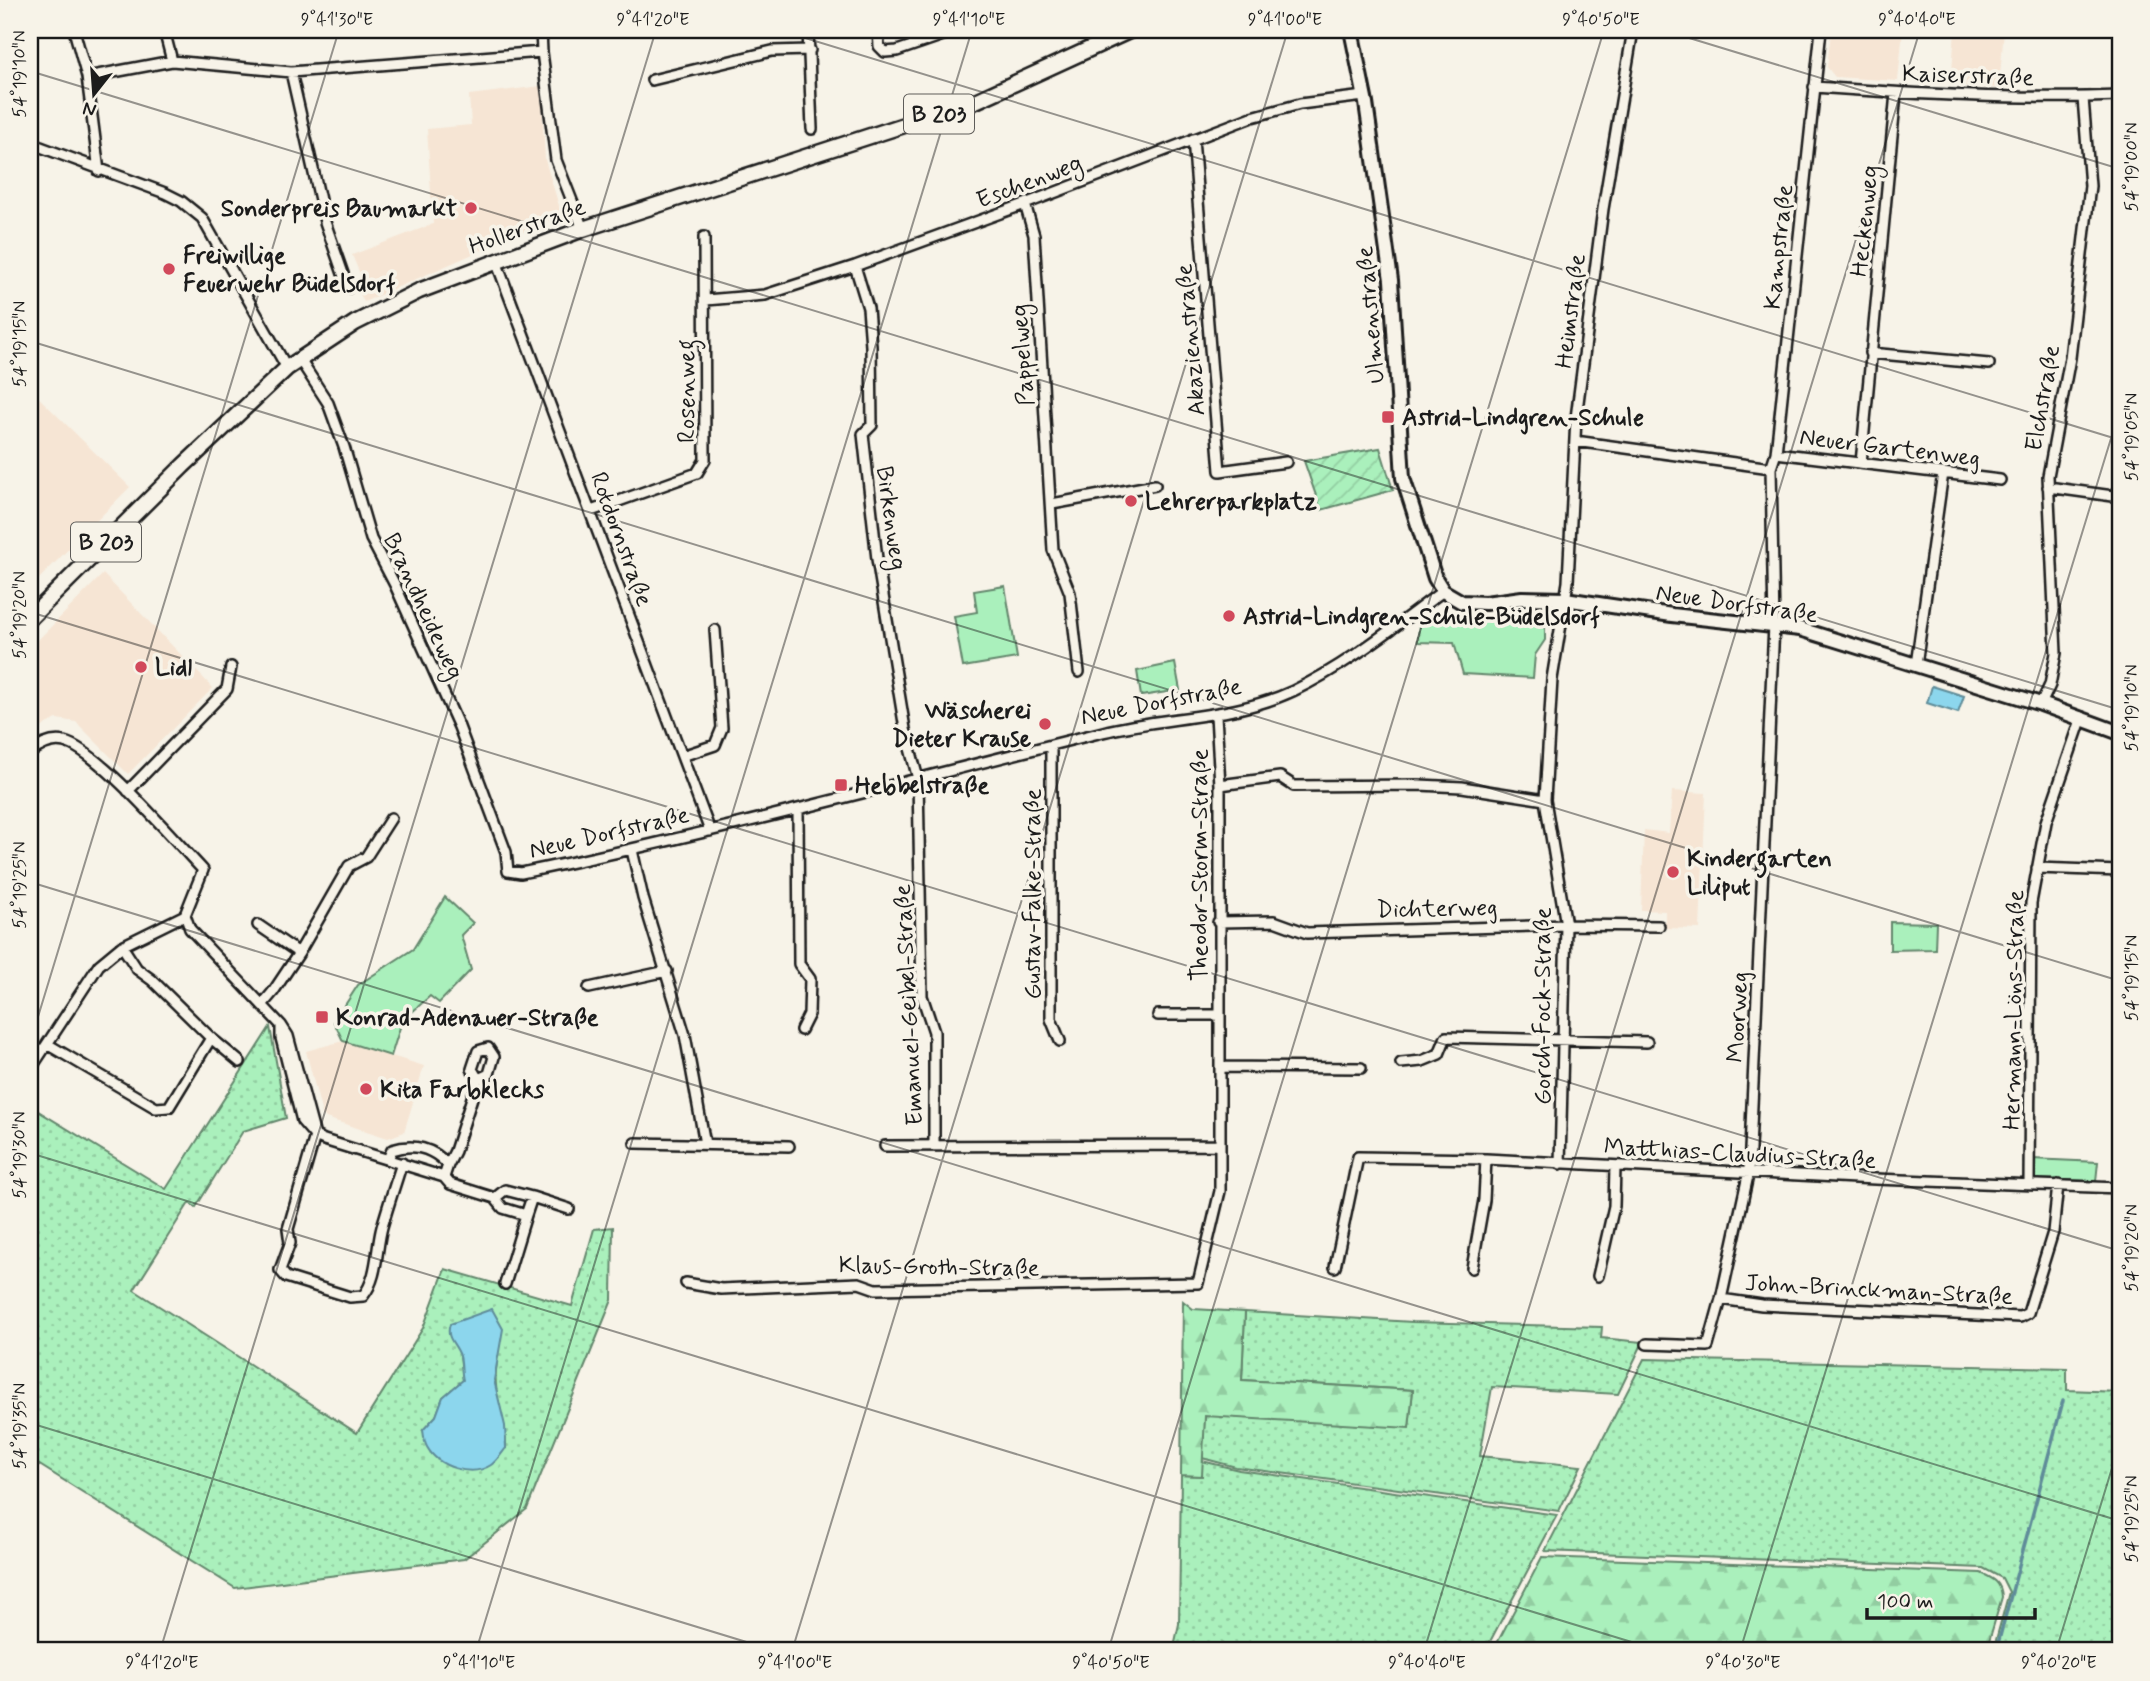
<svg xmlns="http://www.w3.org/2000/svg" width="2150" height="1681" font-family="Mynerve,sans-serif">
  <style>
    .built { fill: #f6e5d4 }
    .grass { fill: url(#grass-dots); stroke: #63866c; stroke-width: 2; fill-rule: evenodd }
    .forest { fill: url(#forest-firs); stroke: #63866c; stroke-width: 2 }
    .park { fill: #aaf0bc; stroke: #63866c; stroke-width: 2 }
    .garden { fill: url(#garden-furrows); stroke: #63866c; stroke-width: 2 }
    .water { fill: #8cd6ed; stroke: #5f8c99; stroke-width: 2 }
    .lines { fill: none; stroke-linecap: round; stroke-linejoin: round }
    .stream { stroke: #5f8c99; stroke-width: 3.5 }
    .minor-casing { stroke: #1c1c1c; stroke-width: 14 }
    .tertiary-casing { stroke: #1c1c1c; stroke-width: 18 }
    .primary-casing { stroke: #1c1c1c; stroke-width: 19 }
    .minor { stroke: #f7f3e8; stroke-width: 9 }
    .tertiary { stroke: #f7f3e8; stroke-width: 12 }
    .primary { stroke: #f7f3e8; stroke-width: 14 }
    .ticks { fill: none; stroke: #1c1c1c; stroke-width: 2; stroke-opacity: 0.45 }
    .poi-dot { fill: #d1495b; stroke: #f7f3e8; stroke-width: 2.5 }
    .labels { text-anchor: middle; stroke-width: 7; stroke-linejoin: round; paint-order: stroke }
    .shield { fill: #f7f3e8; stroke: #5e5c59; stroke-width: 2 }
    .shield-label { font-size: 23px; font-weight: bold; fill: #1c1c1c }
    .street-label { font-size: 24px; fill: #1c1c1c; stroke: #f7f3e8 }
    .poi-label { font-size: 24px; font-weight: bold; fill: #1c1c1c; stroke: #f7f3e8; text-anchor: start }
    .neatline { fill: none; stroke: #1c1c1c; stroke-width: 2.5 }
    .ticks-label { font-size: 18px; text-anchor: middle; fill: #1c1c1c }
  </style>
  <defs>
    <pattern id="grass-dots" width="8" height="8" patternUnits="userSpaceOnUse" patternTransform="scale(1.75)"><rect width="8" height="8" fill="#aaf0bc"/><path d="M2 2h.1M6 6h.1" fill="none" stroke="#92cda1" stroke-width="1.8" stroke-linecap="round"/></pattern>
    <pattern id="forest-firs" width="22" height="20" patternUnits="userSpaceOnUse" patternTransform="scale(1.75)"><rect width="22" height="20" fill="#aaf0bc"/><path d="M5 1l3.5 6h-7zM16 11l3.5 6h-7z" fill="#92cda1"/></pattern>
    <pattern id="garden-furrows" width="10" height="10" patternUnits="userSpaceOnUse" patternTransform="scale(1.75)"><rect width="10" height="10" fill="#aaf0bc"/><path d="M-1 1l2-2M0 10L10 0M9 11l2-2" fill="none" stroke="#92cda1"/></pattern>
  </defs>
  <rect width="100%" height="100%" fill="#f7f3e8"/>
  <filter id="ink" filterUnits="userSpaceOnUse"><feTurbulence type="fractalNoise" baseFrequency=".0143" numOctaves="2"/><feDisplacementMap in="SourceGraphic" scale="14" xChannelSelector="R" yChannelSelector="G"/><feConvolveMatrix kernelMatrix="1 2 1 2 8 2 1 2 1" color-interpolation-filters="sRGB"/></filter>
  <g filter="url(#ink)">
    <path class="built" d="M1815 30H1903L1898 81 1835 77 1827 67 1831 32Z
      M1955 30H2004L1999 88 1951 85Z
      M541 86 545 160 561 212 548 221 364 302 358 290 365 286 352 255 433 224 427 129 471 125 469 95Z
      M30 389 130 487 30 588Z
      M103 574 213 688 128 774 76 722 57 719 46 724 30 739V648Z
      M1672 791 1706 793 1700 929 1665 928V911L1641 910 1644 830 1669 833Z
      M343 1041 424 1066 404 1132 388 1138 326 1118 322 1114 306 1051Z"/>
    <path class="grass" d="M270 1027 286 1118 243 1131 196 1207 189 1203 134 1290 357 1433 423 1328 445 1269 572 1306 594 1229 613 1227 612 1300 527 1509 464 1559 235 1588 30 1459V1113L33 1108 166 1189ZM460 1356 497 1363C491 1396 507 1416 506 1448L423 1430 436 1416 443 1397 463 1380Z
      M1245 1312 1413 1322 1602 1327 1601 1338 1643 1342 1618 1394 1492 1387 1480 1456 1581 1466 1559 1511 1236 1467 1202 1458 1205 1415 1409 1427 1413 1390 1242 1380Z
      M1644 1359 2067 1368V1390L2120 1392V1651H1993L2009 1592 2002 1578 1983 1568 1545 1551Z
      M1202 1461 1239 1470 1557 1515 1485 1651H1173L1179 1624 1181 1475 1202 1476Z"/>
    <path class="forest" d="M1183 1301 1193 1309 1245 1312 1242 1380 1413 1390 1409 1428 1205 1416 1202 1476 1181 1475Z
      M1542 1557 1981 1573C1994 1579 2001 1582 2002 1597L1986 1651H1493Z"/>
    <path class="park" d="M1005 586 1017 658 963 667 954 616 977 612 974 591Z
      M1545 615V640L1535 655 1533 678 1463 674 1454 643 1418 642 1419 623Z
      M1175 663 1180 690 1141 696 1137 671Z
      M445 897 473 923 461 935 471 970 439 1003 430 996 402 1021 391 1056 343 1041 334 1022 358 985 413 949Z
      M1890 922 1936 923 1935 949 1890 950Z
      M2032 1159 2098 1162 2096 1181 2033 1179Z"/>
    <path class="garden" d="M1380 448 1393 490 1321 510 1304 461Z"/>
    <path class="water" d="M1932 686 1964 696 1958 713 1927 703Z
      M492 1309 503 1329 494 1380 505 1426 506 1448C502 1453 497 1461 491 1465 471 1478 438 1467 427 1447 424 1442 424 1436 423 1430L436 1416 443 1397 463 1380C461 1373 462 1363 460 1356 456 1343 445 1339 450 1324Z"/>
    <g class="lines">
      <path class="stream" d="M1996 1651 2063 1401"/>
      <defs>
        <path id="minor" d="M74 30 87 77 99 171
          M164 30 172 61
          M541 30 542 52 556 160 583 229
          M808 30 812 129
          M878 30 879 46 885 52 897 51 958 30
          M291 72 325 222 348 288
          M87 77 172 61 291 72 542 52
          M652 80 772 51 810 50
          M1814 87C1916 94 2018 100 2120 96
          M1193 139 1220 471 1286 462
          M30 143 165 193 181 201 202 218 287 368
          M1025 204 1034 235 1053 550 1070 593 1079 672
          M496 261 710 831
          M855 266 868 308 871 346 872 425 863 434 877 559 905 729 918 779 922 996 934 1032V1145
          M706 300 765 295 855 266 1025 204 1252 117 1300 104 1364 96
          M1870 353 1989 364
          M300 360 328 403 344 447 371 539 395 585 459 727 506 852 508 871 521 873C716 833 909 780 1103 732 1166 716 1233 719 1293 691 1347 665 1395 626 1443 591
          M1575 441 1771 468
          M1776 453 2000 480
          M1861 463 1896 93
          M2048 487 2120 497
          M1052 504 1155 485
          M591 511 697 473 705 460 704 237
          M1916 665 1943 473
          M2041 704 2050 685 2056 653 2048 476 2070 358 2090 186 2083 98
          M1051 746V1019L1060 1041
          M30 753C39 746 52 739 64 742 97 749 177 843 203 870L185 915 190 929 281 1025 288 1036 315 1136
          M682 756 715 745 722 728 715 630
          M1220 785 1280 777 1294 786 1419 785 1462 787 1545 800
          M128 791 227 689 231 667
          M798 809 799 964 810 979 809 1014 801 1030
          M632 850 643 898 685 1035 705 1144
          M2037 868 2120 871
          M1218 922 1274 921 1307 933 1566 925 1659 926
          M258 925 299 953
          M122 946 137 969 152 980 211 1038 240 1062
          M589 988 667 971
          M262 1005 273 992 299 953 349 866 366 857 391 818
          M1158 1015H1218
          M281 1025V1038L302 1121 315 1136 324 1140 444 1177 448 1165C433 1148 413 1143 392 1150L388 1159
          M47 1044 156 1108 169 1107 211 1038
          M1401 1063 1422 1061 1439 1054 1446 1037 1647 1042
          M1220 1067 1361 1068
          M30 1070 99 965 122 946 185 915
          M315 1136 288 1229 290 1243 280 1270 286 1277 350 1297 363 1296C378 1278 376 1249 382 1227 388 1206 395 1185 402 1163
          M635 1143 789 1146
          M885 1146 1220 1145
          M1560 1164 1566 925 1545 800 1552 679 1568 582 1576 418 1603 209 1633 30
          M448 1165 455 1151 478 1079 472 1069 478 1051 488 1048 494 1057 489 1074 478 1079
          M444 1177 450 1184 495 1198
          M2029 1184 2031 903 2046 822 2082 717
          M532 1197 505 1190 495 1198 503 1208 526 1215 532 1197 569 1209
          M1335 1267 1358 1157 1486 1159 1875 1179 2120 1188
          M1472 1268 1484 1200 1486 1159
          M1598 1276 1614 1206 1615 1167
          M686 1283 721 1289 859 1283 876 1289 1198 1283 1220 1191V785L1216 715
          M505 1284 526 1215
          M1721 1299 1762 1305 2020 1317 2028 1313 2053 1232 2058 1185
          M1647 1344 1708 1346 1721 1299 1749 1171 1774 625 1771 468 1776 453 1821 30"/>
        <path id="tertiary" d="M1351 30 1366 103 1391 280 1403 478 1435 578 1443 591 1462 602 1485 603 1522 598 1565 599 1672 615 1800 629 2041 704 2120 733"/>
        <path id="primary" d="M30 618 183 466 287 368 355 323 419 291 583 229 969 104 1131 30"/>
      </defs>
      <use href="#minor" class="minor-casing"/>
      <use href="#tertiary" class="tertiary-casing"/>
      <use href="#primary" class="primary-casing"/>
      <use href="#minor" class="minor"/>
      <use href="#tertiary" class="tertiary"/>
      <use href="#primary" class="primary"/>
    </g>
  </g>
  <path class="ticks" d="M779 30 2120 440M1663 30 2120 169M30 71 2120 710M30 341 2120 981M30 612 2120 1251M30 882 2120 1521M30 1043 339 30M30 1153 1661 1651M30 1423 776 1651M160 1651 656 30M476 1651 972 30M792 1651 1288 30M1108 1651 1604 30M1424 1651 1920 30M1740 1651 2120 409M2056 1651 2120 1442"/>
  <g class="poi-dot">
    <circle cx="471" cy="208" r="7"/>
    <circle cx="169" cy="269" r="7"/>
    <rect x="1381" y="410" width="14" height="14" rx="3.5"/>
    <circle cx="1131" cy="501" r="7"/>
    <circle cx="1229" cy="616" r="7"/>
    <circle cx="141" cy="667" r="7"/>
    <circle cx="1045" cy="724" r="7"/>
    <rect x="834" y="778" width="14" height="14" rx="3.5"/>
    <circle cx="1673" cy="872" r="7"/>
    <rect x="315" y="1010" width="14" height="14" rx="3.5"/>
    <circle cx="366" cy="1089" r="7"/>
  </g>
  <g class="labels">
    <g class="shield">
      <rect x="904" y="94.5" width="70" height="39" rx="5"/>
      <rect x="71" y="522.5" width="70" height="39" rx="5"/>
    </g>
    <g class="shield-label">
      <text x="939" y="122">B 203</text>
      <text x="106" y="550">B 203</text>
    </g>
    <g class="street-label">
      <text transform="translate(1968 75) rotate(2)" y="8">Kaiserstraße</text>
      <text transform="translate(1029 181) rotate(-21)" y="8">Eschenweg</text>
      <text transform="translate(1864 221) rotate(-84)" y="8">Heckenweg</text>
      <text transform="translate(527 226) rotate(-20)" y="8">Hollerstraße</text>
      <text transform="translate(1778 247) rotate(-84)" y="8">Kampstraße</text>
      <text transform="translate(1570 311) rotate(-83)" y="8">Heimstraße</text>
      <text transform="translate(1370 315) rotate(-95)" y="8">Ulmenstraße</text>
      <text transform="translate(1190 340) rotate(-95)" y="8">Akazienstraße</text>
      <text transform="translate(1022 355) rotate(-94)" y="8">Pappelweg</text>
      <text transform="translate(686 391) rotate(-90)" y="8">Rosenweg</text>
      <text transform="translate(2042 398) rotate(-80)" y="8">Elchstraße</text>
      <text transform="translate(1890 447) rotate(7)" y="8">Neuer Gartenweg</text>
      <text transform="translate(892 518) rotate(82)" y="8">Birkenweg</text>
      <text transform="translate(622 539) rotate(70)" y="8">Rotdornstraße</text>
      <text transform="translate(1737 603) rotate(8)" y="8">Neue Dorfstraße</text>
      <text transform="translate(424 606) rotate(65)" y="8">Brandheideweg</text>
      <text transform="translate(1161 701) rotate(-11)" y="8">Neue Dorfstraße</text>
      <text transform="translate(609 832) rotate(-13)" y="8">Neue Dorfstraße</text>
      <text transform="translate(1199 865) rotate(-90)" y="8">Theodor-Storm-Straße</text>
      <text transform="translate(1032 894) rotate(-90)" y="8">Gustav-Falke-Straße</text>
      <text transform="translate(1437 908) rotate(-1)" y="8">Dichterweg</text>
      <text transform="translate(908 1005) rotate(-93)" y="8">Emanuel-Geibel-Straße</text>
      <text transform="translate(1542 1006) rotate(-90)" y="8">Gorch-Fock-Straße</text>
      <text transform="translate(2013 1010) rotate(-89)" y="8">Hermann-Löns-Straße</text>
      <text transform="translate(1737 1017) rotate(-87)" y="8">Moorweg</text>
      <text transform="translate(1740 1153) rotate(3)" y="8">Matthias-Claudius-Straße</text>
      <text transform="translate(939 1266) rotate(1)" y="8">Klaus-Groth-Straße</text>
      <text transform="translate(1879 1289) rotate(3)" y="8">John-Brinckman-Straße</text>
    </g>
    <g class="poi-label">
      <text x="457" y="216" text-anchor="end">Sonderpreis Baumarkt</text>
      <text x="183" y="263">Freiwillige<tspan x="183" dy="28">Feuerwehr Büdelsdorf</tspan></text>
      <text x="1402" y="425">Astrid-Lindgren-Schule</text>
      <text x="1145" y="509">Lehrerparkplatz</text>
      <text x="1243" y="624">Astrid-Lindgren-Schule-Büdelsdorf</text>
      <text x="155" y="675">Lidl</text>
      <text x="1031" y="718" text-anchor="end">Wäscherei<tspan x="1031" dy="28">Dieter Krause</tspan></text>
      <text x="855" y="793">Hebbelstraße</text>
      <text x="1687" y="866">Kindergarten<tspan x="1687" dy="28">Liliput</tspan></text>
      <text x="336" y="1025">Konrad-Adenauer-Straße</text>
      <text x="380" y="1097">Kita Farbklecks</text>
    </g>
  </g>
  <rect width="2150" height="1681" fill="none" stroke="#f7f3e8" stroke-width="77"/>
  <g transform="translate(94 94) rotate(197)" stroke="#f7f3e8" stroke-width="5" paint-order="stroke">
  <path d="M0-5L12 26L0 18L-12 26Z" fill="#1c1c1c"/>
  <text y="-10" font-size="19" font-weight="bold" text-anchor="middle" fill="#1c1c1c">N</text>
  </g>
  <path d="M1867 1608v10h168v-10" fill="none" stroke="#1c1c1c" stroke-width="3.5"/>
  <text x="1877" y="1608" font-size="21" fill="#1c1c1c" stroke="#f7f3e8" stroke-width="5" paint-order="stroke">100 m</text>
  <rect x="38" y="38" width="2074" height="1604" class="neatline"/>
  <g class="ticks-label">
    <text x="337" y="25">9°41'30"E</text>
    <text x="653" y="25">9°41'20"E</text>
    <text x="969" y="25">9°41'10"E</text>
    <text x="1285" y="25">9°41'00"E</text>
    <text x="1601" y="25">9°40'50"E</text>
    <text x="1917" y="25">9°40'40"E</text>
    <text transform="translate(19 74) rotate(-90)" y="6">54°19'10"N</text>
    <text transform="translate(2131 167) rotate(-90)" y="6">54°19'00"N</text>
    <text transform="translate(19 344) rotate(-90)" y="6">54°19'15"N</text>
    <text transform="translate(2131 437) rotate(-90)" y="6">54°19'05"N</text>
    <text transform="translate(19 615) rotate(-90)" y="6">54°19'20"N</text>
    <text transform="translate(2131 708) rotate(-90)" y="6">54°19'10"N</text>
    <text transform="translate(19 885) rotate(-90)" y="6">54°19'25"N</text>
    <text transform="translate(2131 978) rotate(-90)" y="6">54°19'15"N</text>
    <text transform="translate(19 1155) rotate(-90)" y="6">54°19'30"N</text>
    <text transform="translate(2131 1248) rotate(-90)" y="6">54°19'20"N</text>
    <text transform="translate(19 1426) rotate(-90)" y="6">54°19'35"N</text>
    <text transform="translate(2131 1519) rotate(-90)" y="6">54°19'25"N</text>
    <text x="162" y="1668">9°41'20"E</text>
    <text x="479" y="1668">9°41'10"E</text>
    <text x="795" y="1668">9°41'00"E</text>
    <text x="1111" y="1668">9°40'50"E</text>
    <text x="1427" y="1668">9°40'40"E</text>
    <text x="1743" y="1668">9°40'30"E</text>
    <text x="2059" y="1668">9°40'20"E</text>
  </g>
</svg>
